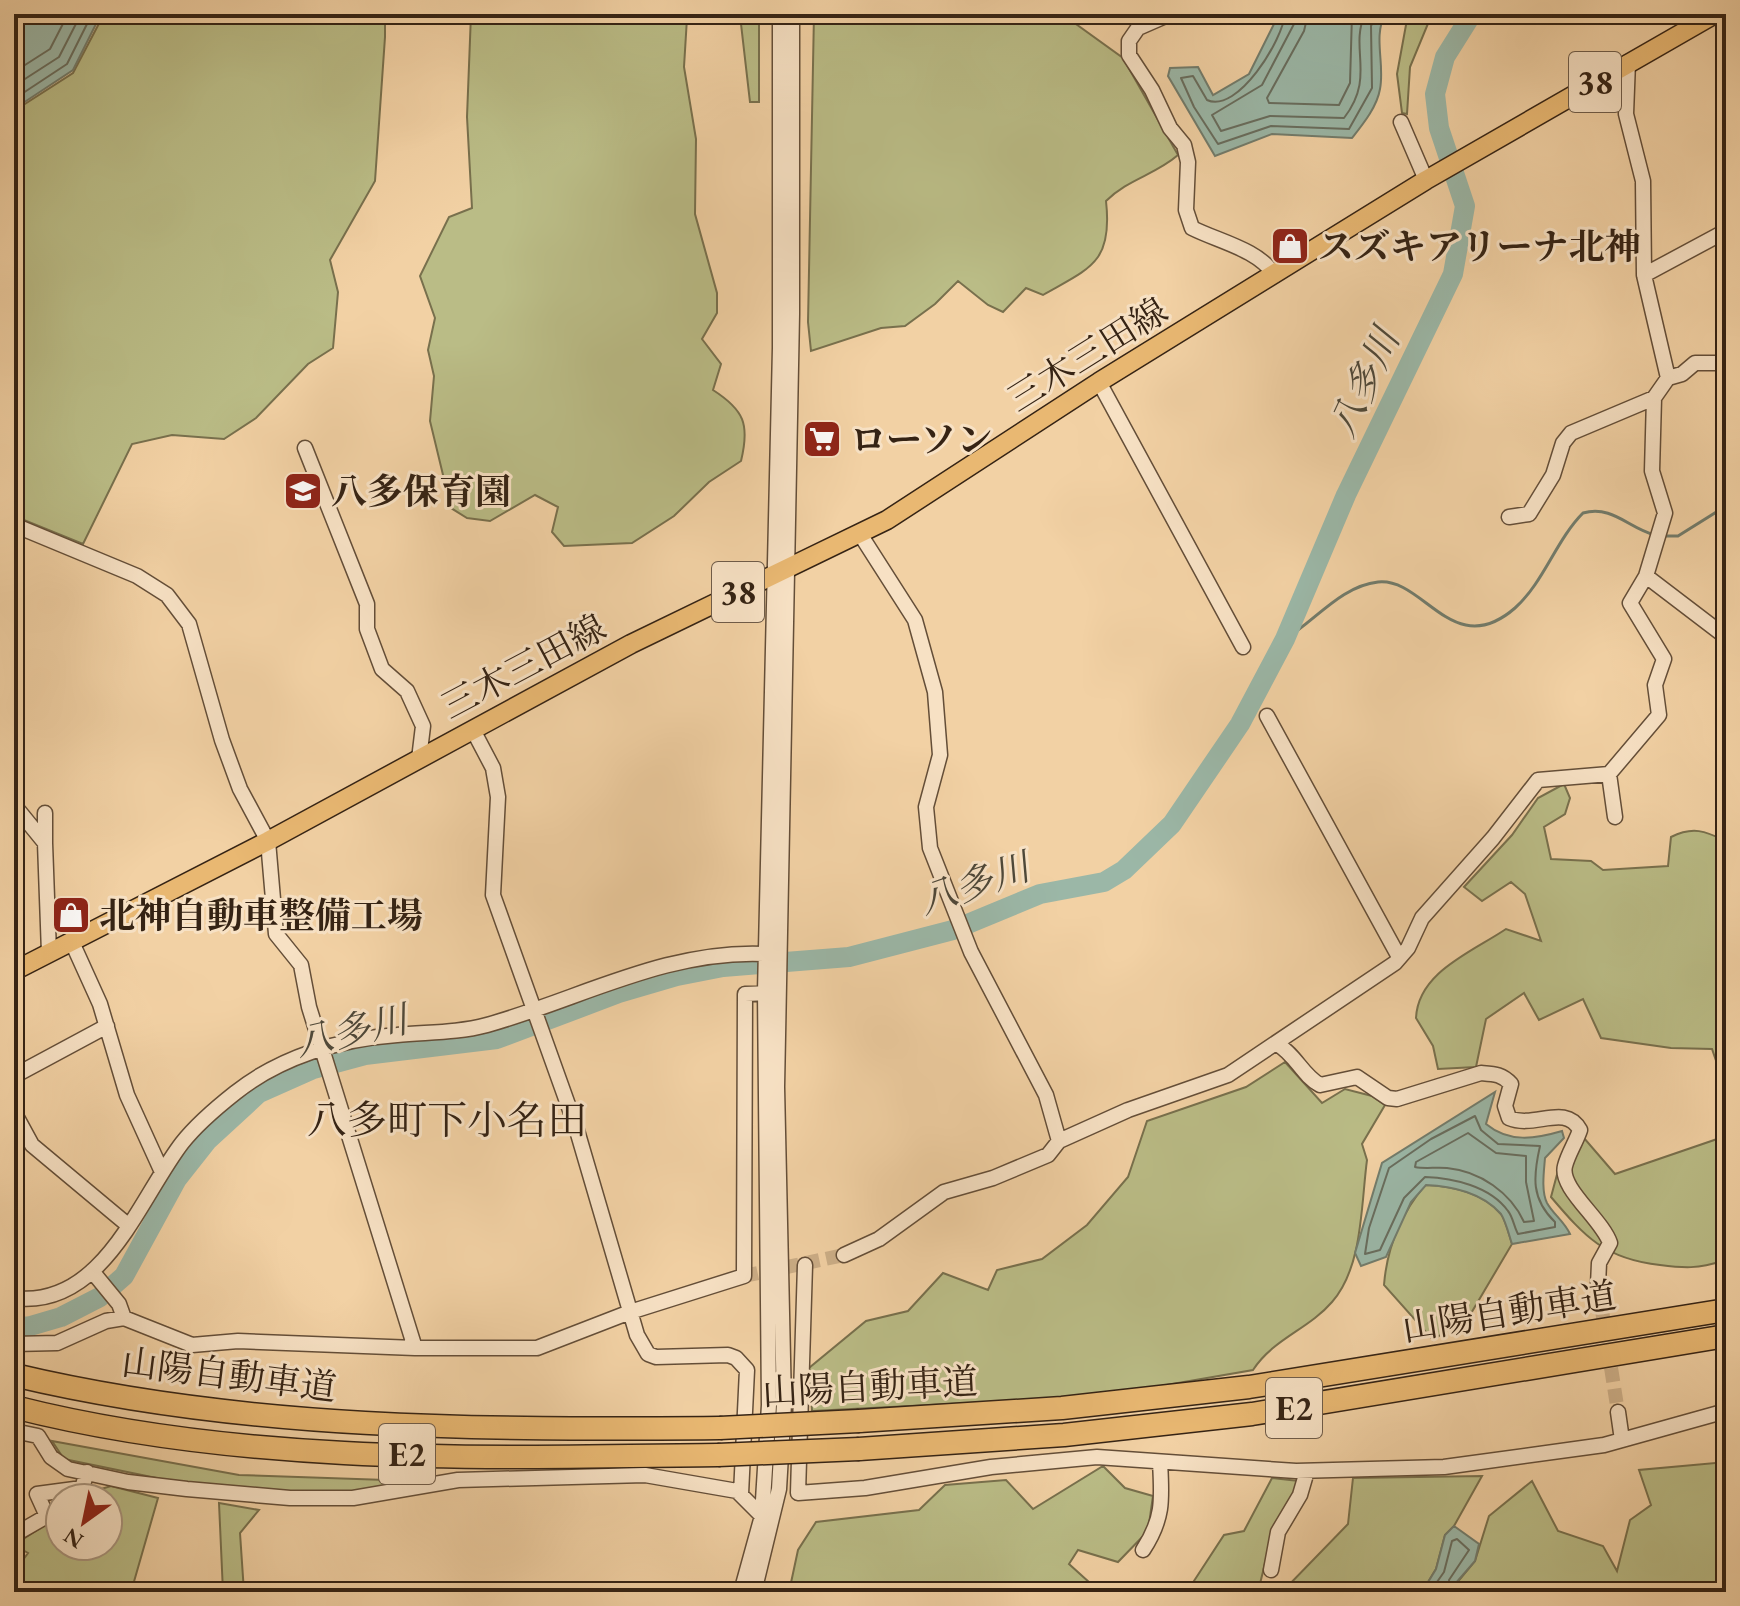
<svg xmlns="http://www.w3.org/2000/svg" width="1740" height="1606" font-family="'EB Garamond','Noto Serif JP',serif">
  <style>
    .green { fill: #babc86; stroke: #78704d; stroke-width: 2 }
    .water { fill: #9bb7a7; stroke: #727c6c; stroke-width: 2 }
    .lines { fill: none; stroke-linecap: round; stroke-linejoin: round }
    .shore { stroke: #686d5e; stroke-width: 2 }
    .stream { stroke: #727c6c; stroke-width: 3 }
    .river { stroke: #9bb7a7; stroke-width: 20 }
    .minor-tunnel { stroke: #ccae87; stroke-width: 14; stroke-dasharray: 14 7; stroke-linecap: butt }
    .minor-casing { stroke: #644e38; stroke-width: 17 }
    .major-casing { stroke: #352314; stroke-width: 21 }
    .highway-casing { stroke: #352314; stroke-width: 25 }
    .minor { stroke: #f7e1c4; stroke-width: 14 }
    .major { stroke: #e9b872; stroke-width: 18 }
    .highway { stroke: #e9b872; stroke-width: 22 }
    .highway-bridge-casing { stroke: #352314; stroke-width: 25; stroke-linecap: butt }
    .highway-bridge { stroke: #e9b872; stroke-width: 22 }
    .labels { text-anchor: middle; stroke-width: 6; stroke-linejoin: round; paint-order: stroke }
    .shield { fill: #f7e1c4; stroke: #6f5c49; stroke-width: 2 }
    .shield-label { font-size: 34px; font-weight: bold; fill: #352314 }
    .poi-label { font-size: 36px; font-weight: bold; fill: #352314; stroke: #f7e1c4; text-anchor: start }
    .street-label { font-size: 36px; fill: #352314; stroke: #f7e1c4 }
    .water-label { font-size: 38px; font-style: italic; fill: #4e4839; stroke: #f7e1c4 }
    .quarter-label { font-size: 40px; fill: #352314; stroke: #f7e1c4 }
  </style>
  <rect width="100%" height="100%" fill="#f2d1a4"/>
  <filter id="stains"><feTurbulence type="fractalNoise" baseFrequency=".0025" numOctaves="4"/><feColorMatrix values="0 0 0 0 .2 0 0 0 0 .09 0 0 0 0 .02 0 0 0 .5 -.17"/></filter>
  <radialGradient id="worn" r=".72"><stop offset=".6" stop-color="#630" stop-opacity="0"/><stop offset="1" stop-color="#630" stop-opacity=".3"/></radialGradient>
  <path class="green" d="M104 14H385V37L375 181 330 260 338 292 333 348 308 364 256 418 224 439 172 435 132 444 83 544 14 516V111L73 73Z
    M471 14H759V102H750L741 24 687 18 684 67 696 139 695 214 717 293V313L702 339 721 364 713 390C744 410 750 424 741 461L709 482 674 516 632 543 564 546 552 532 558 507 535 495 490 521 467 518 451 508 430 421 434 376 428 350 435 318 420 276 449 217 472 208 467 117Z
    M814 14H1062L1123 58 1178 155C1155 175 1128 179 1106 201 1113 263 1090 268 1043 295L1026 288 1003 312 988 305 958 281 935 304 905 326 881 328 811 351 808 322Z
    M1408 14H1432L1410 67 1407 114 1402 113 1397 74Z
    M1564 784 1570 798 1565 814 1544 827 1551 859 1591 861 1603 870 1668 866 1671 837C1693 826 1705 831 1726 841V1090L1712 1049 1671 1048 1601 1038 1583 999 1539 1020 1524 993 1486 1019 1476 1067 1438 1069 1433 1046 1416 1018C1418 972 1472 952 1506 929L1541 941 1525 894 1511 882 1482 901 1464 887 1512 835 1538 798Z
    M1285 1062 1322 1103 1345 1089 1372 1096 1385 1105 1362 1144 1367 1160C1361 1204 1363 1267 1332 1302 1309 1329 1273 1339 1253 1370L1103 1396 812 1411 809 1368 866 1321 908 1311 943 1273 988 1290 997 1270 1042 1259 1087 1225 1128 1177 1147 1121 1246 1087Z
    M1726 1136V1259L1722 1261C1699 1269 1683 1268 1660 1265 1605 1259 1585 1237 1551 1197L1559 1167 1584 1138 1615 1174Z
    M1425 1185C1452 1186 1483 1193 1501 1214 1506 1221 1509 1235 1512 1244L1470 1315 1433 1340 1384 1285C1387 1247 1400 1215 1425 1185Z
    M52 1441 239 1475 445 1482 344 1496 210 1489 64 1459Z
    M1726 1462V1592H1458L1455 1585 1475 1561 1489 1516 1532 1481 1558 1531 1603 1546 1617 1571 1630 1520 1651 1505 1639 1470Z
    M1103 1466 1125 1488 1153 1496 1148 1531 1118 1562 1078 1550 1069 1564 1100 1592H789L798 1550 816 1522 919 1510 945 1485 1006 1480 1033 1509Z
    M1482 1476 1454 1526 1445 1535 1436 1569 1422 1592H1282L1348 1524 1353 1478Z
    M1272 1478 1299 1481 1268 1551 1258 1592H1165L1192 1584 1224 1535 1244 1531Z
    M111 1486 158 1498 131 1592H14V1572L28 1553 14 1545 51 1521 60 1511V1546H108V1498H71Z
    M219 1503 259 1510 240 1533 244 1592H223Z"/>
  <path class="water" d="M14 14H101L73 70 14 109Z
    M1279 14H1385C1373 37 1385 64 1380 89 1377 107 1363 124 1352 138L1272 134 1215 156 1168 76 1170 68 1198 67 1213 95 1249 74Z
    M1495 1092 1486 1124C1509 1143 1535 1139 1562 1131L1564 1138 1545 1158C1544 1171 1541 1191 1547 1203 1553 1214 1564 1221 1570 1234L1512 1244C1509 1235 1506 1222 1501 1214 1483 1193 1452 1186 1426 1185L1411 1202 1386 1257 1361 1266 1355 1253 1382 1163Z
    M1454 1526 1479 1544 1475 1561 1455 1584 1458 1592H1422L1436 1569 1445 1535Z"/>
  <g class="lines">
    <path class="shore" d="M1285 14C1283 39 1238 114 1207 100L1193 76 1181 78 1194 107 1218 144 1271 126 1349 129 1372 88 1371 26 1376 14
      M1296 14 1294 24 1262 85 1212 115 1221 131 1270 116 1344 118C1376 77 1349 49 1365 14
      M1308 14 1304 31 1267 98 1269 103 1339 105 1350 83 1352 14
      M14 72 50 49 68 14
      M14 86 59 57 81 14
      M14 99 67 64 92 14
      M1475 1116 1481 1130 1498 1144 1540 1146C1533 1177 1531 1199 1555 1222V1227L1518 1234C1514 1227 1513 1217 1508 1211 1490 1186 1453 1178 1425 1177L1404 1198 1380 1250 1365 1254 1369 1228 1389 1168 1431 1139Z
      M1468 1133 1496 1153 1526 1156V1182L1534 1221 1524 1222C1511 1193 1480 1171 1447 1168 1436 1167 1424 1169 1415 1167L1416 1162Z
      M1430 1592 1444 1572 1452 1541 1457 1539 1469 1550 1449 1580 1450 1592"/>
    <path class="stream" d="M1663 536H1678L1726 506
      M1285 639C1315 621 1341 586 1378 582 1424 577 1453 662 1515 608 1544 582 1556 540 1583 513 1613 505 1628 528 1655 535"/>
    <path class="river" d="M14 1325 27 1327 61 1317 100 1297 124 1276 177 1179 207 1141 259 1093 313 1069 365 1055 497 1039 619 993 677 976 723 967 849 957 953 930 1040 894 1104 882 1124 870 1172 824 1240 724 1285 639 1346 495 1453 274 1465 206 1439 128 1435 94 1445 57 1472 14"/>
    <path class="minor-tunnel" d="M744 1276 844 1255
      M1598 1285 1618 1412"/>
    <defs>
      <path id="minor" d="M1170 14 1138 28 1129 41V55L1152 90 1170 128 1184 145 1188 162 1186 210 1192 228C1220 242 1257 249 1275 275
        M1628 62 1626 114 1643 181 1644 275 1668 378 1654 398 1652 471 1665 513 1646 576 1726 637
        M1401 122 1426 180
        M1644 275 1726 231
        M1668 378 1682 374 1695 363H1726
        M1099 382 1243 647
        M305 448 367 604V629L382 669 407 691 423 726 419 759
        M1509 517 1529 514 1553 475 1563 443 1571 433 1654 398
        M14 525 137 576 167 595 189 624 222 740 240 789 268 841 276 934 301 965 309 1007 415 1348
        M860 534 915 620 935 692 940 755 926 807 930 848 971 952 1046 1095 1059 1141
        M1267 716 1399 957
        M473 730 493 768 498 797 493 895 576 1127 637 1335 648 1354 656 1357 728 1355 736 1358 747 1370 741 1494
        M1609 774 1615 817
        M14 805 45 843 49 953
        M45 843V813
        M71 940 100 1004 127 1095 162 1172
        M1277 1044C1296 1055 1302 1075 1320 1085L1357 1077 1388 1098 1397 1099 1481 1073C1494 1074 1502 1074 1511 1084L1505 1106 1509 1118C1535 1129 1565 1103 1580 1130 1576 1142 1568 1154 1565 1166 1559 1188 1602 1219 1610 1243L1599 1263 1598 1285
        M14 1076 107 1026
        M14 1112 32 1145 129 1226
        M844 1255 879 1239 944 1192 993 1178 1048 1155 1059 1141 1128 1110 1228 1075 1395 963 1408 948 1422 918 1493 838 1538 780 1609 774 1659 715 1655 685 1664 659 1630 603 1646 576
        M805 1265 798 1493 865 1488 991 1467 1097 1457 1296 1471 1444 1467 1604 1445 1726 1411
        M92 1271 119 1304 124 1318
        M14 1298C103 1309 139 1199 182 1143 197 1124 216 1108 235 1093 280 1057 340 1039 397 1035 428 1032 457 1033 487 1025 580 999 667 949 766 954
        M14 1344 57 1343 106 1321 124 1318 192 1345 238 1341 415 1348H537L630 1312 744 1276 745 994 774 993
        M1618 1412 1622 1440
        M14 1431 38 1436 51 1457 68 1469 128 1482 187 1489 290 1498H353L458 1480 645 1475 737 1491 762 1516
        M14 1529 21 1531 47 1516 37 1494 82 1488 87 1472
        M1143 1550C1164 1518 1162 1499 1160 1462
        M1271 1570 1278 1532 1300 1495 1307 1471
        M741 1592 762 1516 769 1405 765 992 780 348V14
        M754 1592 779 1489 784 1404 777 1087 792 314V14"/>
      <path id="major" d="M14 971 268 841 631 644 887 520 1099 382 1426 180 1715 14"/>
      <path id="highway" d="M14 1375C245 1430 484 1430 720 1428
        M14 1407C242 1465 485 1458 718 1455
        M859 1421 1062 1408 1249 1387 1726 1310
        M859 1449 1064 1435 1252 1414 1726 1336"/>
    </defs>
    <use href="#minor" class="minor-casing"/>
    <use href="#major" class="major-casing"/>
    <use href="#highway" class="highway-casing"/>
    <use href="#minor" class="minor"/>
    <use href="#major" class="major"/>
    <use href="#highway" class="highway"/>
    <defs>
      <path id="highway-bridge" d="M720 1428 859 1421
        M718 1455 859 1449"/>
    </defs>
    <use href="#highway-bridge" class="highway-bridge-casing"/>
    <use href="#highway-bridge" class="highway-bridge"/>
  </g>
  <defs>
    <symbol id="shop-square" viewBox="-11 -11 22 22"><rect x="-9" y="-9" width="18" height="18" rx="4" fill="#8f2418" stroke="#f7e1c4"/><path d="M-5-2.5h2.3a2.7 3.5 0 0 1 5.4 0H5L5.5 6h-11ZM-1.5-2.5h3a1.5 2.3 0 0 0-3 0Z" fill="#fff"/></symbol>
    <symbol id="supermarket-square" viewBox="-11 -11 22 22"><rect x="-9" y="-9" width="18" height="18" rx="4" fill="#8f2418" stroke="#f7e1c4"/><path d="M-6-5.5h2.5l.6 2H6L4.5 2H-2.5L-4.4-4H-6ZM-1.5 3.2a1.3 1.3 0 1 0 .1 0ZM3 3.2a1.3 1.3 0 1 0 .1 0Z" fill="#fff"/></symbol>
    <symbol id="school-square" viewBox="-11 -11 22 22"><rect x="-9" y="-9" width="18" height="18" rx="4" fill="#8f2418" stroke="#f7e1c4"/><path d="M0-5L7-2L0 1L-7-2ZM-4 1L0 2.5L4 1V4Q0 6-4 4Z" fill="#fff"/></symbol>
  </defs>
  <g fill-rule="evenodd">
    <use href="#shop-square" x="1268" y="224" width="44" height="44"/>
    <use href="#supermarket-square" x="800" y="417" width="44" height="44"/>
    <use href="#school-square" x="281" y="469" width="44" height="44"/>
    <use href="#shop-square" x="49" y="893" width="44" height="44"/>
  </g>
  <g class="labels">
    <g class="shield">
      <rect x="1569" y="52" width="52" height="60" rx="6"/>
      <rect x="712" y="562" width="52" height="60" rx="6"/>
      <rect x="1266" y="1378" width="56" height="60" rx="6"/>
      <rect x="379" y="1424" width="56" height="60" rx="6"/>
    </g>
    <g class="shield-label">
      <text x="1595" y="94">38</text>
      <text x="738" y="604">38</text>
      <text x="1294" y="1420">E2</text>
      <text x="407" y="1466">E2</text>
    </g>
    <g class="poi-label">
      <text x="1318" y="259">スズキアリーナ北神</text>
      <text x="850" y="452">ローソン</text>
      <text x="331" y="504">八多保育園</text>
      <text x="99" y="928">北神自動車整備工場</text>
    </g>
    <g class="street-label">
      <text transform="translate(1087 354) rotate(-32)" y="13">三木三田線</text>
      <text transform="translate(523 666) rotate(-28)" y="13">三木三田線</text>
      <text transform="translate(1509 1311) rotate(-9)" y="13">山陽自動車道</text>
      <text transform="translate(229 1374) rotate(7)" y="13">山陽自動車道</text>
      <text transform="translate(870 1386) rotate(-3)" y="13">山陽自動車道</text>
    </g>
    <g class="water-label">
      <text transform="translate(1364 383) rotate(-65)" y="13">八多川</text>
      <text transform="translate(974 884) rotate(-19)" y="13">八多川</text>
      <text transform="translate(351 1031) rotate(-13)" y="13">八多川</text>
    </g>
    <g class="quarter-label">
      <text x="447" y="1134">八多町下小名田</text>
    </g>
  </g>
  <rect width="1740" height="1606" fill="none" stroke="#f2d1a4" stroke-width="48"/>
  <rect x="16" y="16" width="1708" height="1574" fill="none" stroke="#352314" stroke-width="4"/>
  <rect x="24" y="24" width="1692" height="1558" fill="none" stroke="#352314" stroke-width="2"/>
  <g transform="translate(84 1522) rotate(213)"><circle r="38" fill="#f7e1c4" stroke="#a9957e" stroke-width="2"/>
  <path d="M0-6L14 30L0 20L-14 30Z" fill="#8f2418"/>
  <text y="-12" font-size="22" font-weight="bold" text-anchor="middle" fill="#352314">N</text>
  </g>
  <rect width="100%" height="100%" filter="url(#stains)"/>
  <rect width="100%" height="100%" fill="url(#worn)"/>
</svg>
